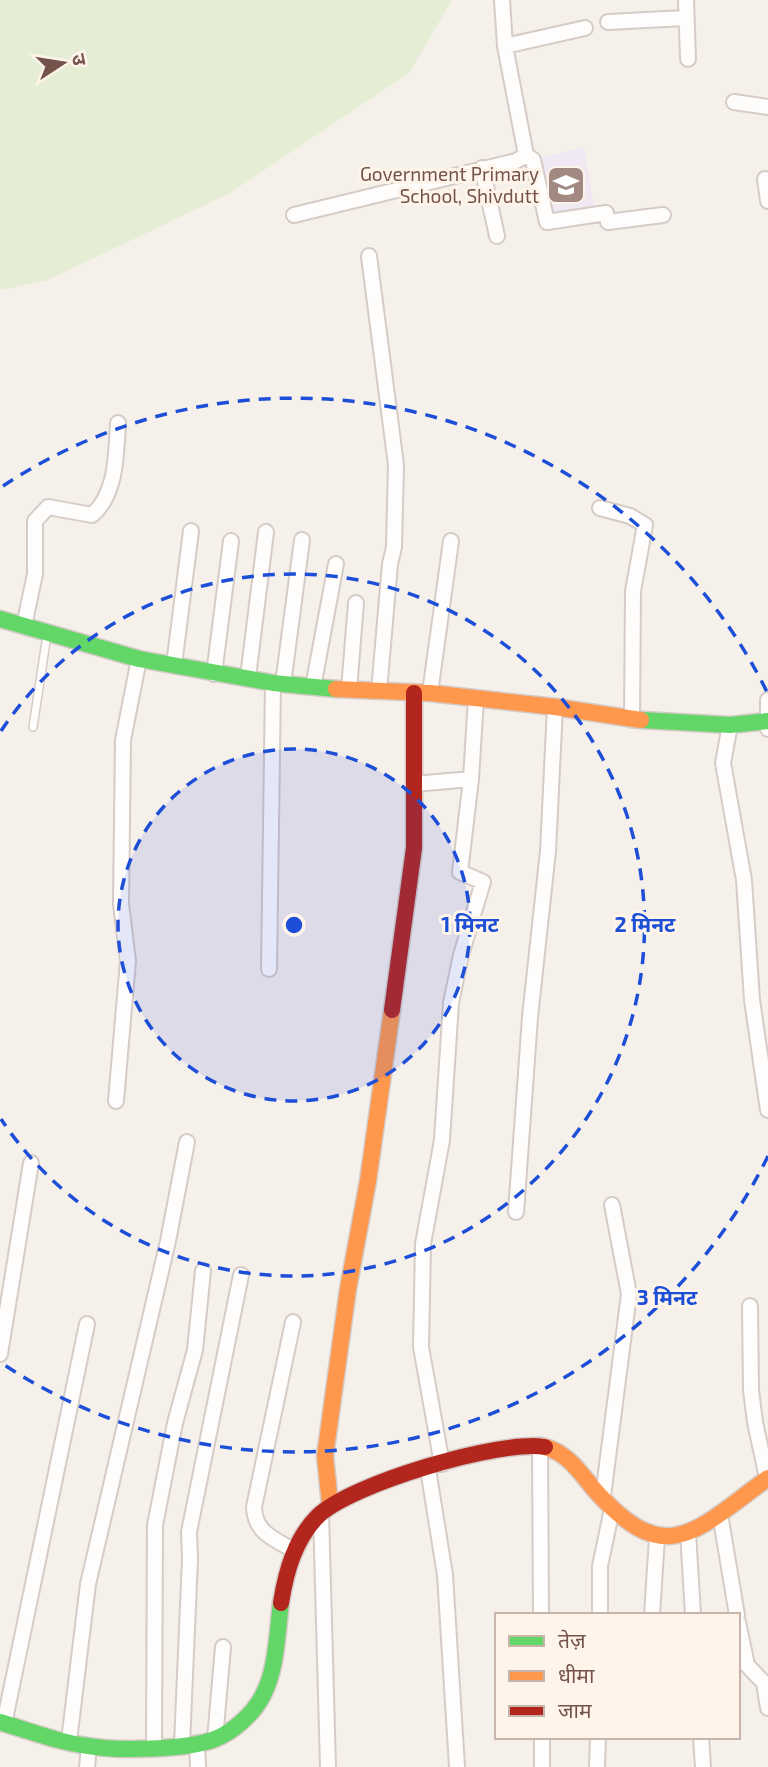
<svg xmlns="http://www.w3.org/2000/svg" width="768" height="1767" font-family="'Exo 2','Noto Sans Devanagari',sans-serif">
  <style>
    .education { fill: #f0e8f2 }
    .green { fill: #e6edd5 }
    .lines { fill: none; stroke-linecap: round; stroke-linejoin: round }
    .lane-casing { stroke: #d5cbc7; stroke-width: 10 }
    .street-casing { stroke: #d5cbc7; stroke-width: 18 }
    .fast-casing { stroke: #d5cbc6; stroke-width: 19 }
    .slow-casing { stroke: #d5cbc6; stroke-width: 19 }
    .jam-casing { stroke: #d5cbc6; stroke-width: 19 }
    .lane { stroke: #fefdfc; stroke-width: 7 }
    .street { stroke: #fefdfc; stroke-width: 14 }
    .fast { stroke: #63d668; stroke-width: 16 }
    .slow { stroke: #ff974d; stroke-width: 16 }
    .jam { stroke: #b3261e; stroke-width: 16 }
    .ring { fill: none; stroke: #1d4ed8; stroke-width: 3.5; stroke-dasharray: 12 9 }
    .labels { text-anchor: middle; stroke-width: 6; stroke-linejoin: round; paint-order: stroke }
    .poi-label { font-size: 19px; fill: #74534a; stroke: #fff4ea; text-anchor: end }
    .centre { fill: #1d4ed8; stroke: #fff4ea; stroke-width: 3.5 }
    .ring-label { font-size: 21px; text-anchor: middle; font-weight: bold; fill: #1d4ed8; stroke: #fff4ea; stroke-width: 6; stroke-linejoin: round; paint-order: stroke }
  </style>
  <rect width="100%" height="100%" fill="#f6f0ea"/>
  <path class="education" d="M584 147 595 210 549 218 536 159Z"/>
  <path class="green" d="M0 0H452L409 73 230 193 46 281 0 290Z"/>
  <g class="lines">
    <defs>
      <path id="lane" d="M33 727 47 635"/>
      <path id="street" d="M686 0 688 59
        M608 22 685 18
        M505 46 585 28
        M734 102 768 107
        M526 155 533 160 547 222 606 213 608 222 663 215
        M482 168 497 236
        M765 179 768 201
        M294 215 516 161 526 155 505 46 502 0
        M369 256 396 465 394 547 390 564 379 691
        M600 508 630 516 645 525 633 591 632 720
        M24 626 35 574V521L48 507 92 515C117 494 116 453 118 423
        M174 665 191 531
        M214 674 231 541
        M248 677 266 532
        M283 684 302 540
        M313 687 336 564
        M349 690 356 603
        M430 693 451 541
        M730 725 723 763 744 880 752 1000 768 1110
        M768 729V700
        M414 784 471 779
        M269 969 273 683
        M116 1101 128 961 121 904 123 740 139 659
        M516 1212 530 1017 548 851 555 707
        M750 1306 751 1390 755 1422 767 1478
        M293 1322 254 1507C255 1533 273 1538 293 1550
        M0 1354 31 1163
        M540 1445 541 1615
        M442 1464 421 1347 423 1244 442 1140 451 1003 461 955 483 882 460 872 471 779 476 698
        M428 1469 445 1575 457 1767
        M603 1496 629 1294 612 1205
        M321 1513 328 1767
        M720 1514 737 1615
        M688 1532 693 1615
        M600 1615V1566L612 1509
        M652 1615 657 1537
        M738 1622 747 1665 764 1683 768 1708
        M4 1724 87 1324
        M542 1737V1767
        M701 1737 703 1767
        M215 1739 223 1647
        M69 1741 88 1584 168 1241 187 1142
        M197 1743 198 1767
        M182 1744 190 1559 189 1532 241 1275
        M154 1746 155 1525 175 1423 195 1350 203 1271
        M87 1767 89 1746
        M597 1767 598 1737"/>
      <path id="fast" d="M0 619 139 659 273 683 336 689
        M641 720 730 725 768 721
        M0 1722C29 1731 58 1742 88 1746 117 1751 188 1750 215 1739 233 1732 253 1714 262 1697 277 1670 277 1633 281 1603"/>
      <path id="slow" d="M336 689 430 693 555 707 641 720
        M545 1447C567 1453 579 1471 593 1488 666 1572 695 1531 768 1478
        M330 1504 325 1456 348 1289 368 1181 392 1010"/>
      <path id="jam" d="M392 1010 414 848V693
        M281 1603C286 1571 295 1539 318 1516 350 1484 502 1439 545 1447"/>
    </defs>
    <use href="#lane" class="lane-casing"/>
    <use href="#street" class="street-casing"/>
    <use href="#fast" class="fast-casing"/>
    <use href="#slow" class="slow-casing"/>
    <use href="#jam" class="jam-casing"/>
    <use href="#lane" class="lane"/>
    <use href="#street" class="street"/>
    <use href="#fast" class="fast"/>
    <use href="#slow" class="slow"/>
    <use href="#jam" class="jam"/>
  </g>
  <circle cx="294" cy="925" r="176" fill="#1d4ed8" fill-opacity=".12"/>
  <g class="ring">
    <circle cx="294" cy="925" r="176"/>
    <path d="M1 731A351 351 0 1 1 1 1119"/>
    <path d="M768 1156A527 527 0 0 1 3 1364M3 486A527 527 0 0 1 768 694"/>
  </g>
  <defs>
    <symbol id="school-square" viewBox="-11 -11 22 22"><rect x="-9" y="-9" width="18" height="18" rx="4" fill="#a28a82" stroke="#fff4ea"/><path d="M0-5L7-2L0 1L-7-2ZM-4 1L0 2.5L4 1V4Q0 6-4 4Z" fill="#fff"/></symbol>
  </defs>
  <g fill-rule="evenodd">
    <use href="#school-square" x="544" y="163" width="44" height="44"/>
  </g>
  <g class="labels">
    <g class="poi-label">
      <text x="539" y="181">Government Primary<tspan x="539" dy="22">School, Shivdutt</tspan></text>
    </g>
  </g>
  <circle cx="294" cy="925" r="10" class="centre"/>
  <g class="ring-label">
    <text x="470" y="932">1 मिनट</text>
    <text x="645" y="932">2 मिनट</text>
    <text x="667" y="1305">3 मिनट</text>
  </g>
  <rect x="495" y="1613" width="245" height="126" fill="#fff4ea" stroke="#c7b4aa" stroke-width="2"/>
  <rect x="509" y="1636" width="35" height="10" fill="#63d668" stroke="#c7b4aa" stroke-width="2"/>
  <text x="558" y="1648" font-size="21" fill="#74534a">तेज़</text>
  <rect x="509" y="1671" width="35" height="10" fill="#ff974d" stroke="#c7b4aa" stroke-width="2"/>
  <text x="558" y="1683" font-size="21" fill="#74534a">धीमा</text>
  <rect x="509" y="1706" width="35" height="10" fill="#b3261e" stroke="#c7b4aa" stroke-width="2"/>
  <text x="558" y="1718" font-size="21" fill="#74534a">जाम</text>
  <g transform="translate(63 63) rotate(78)" stroke="#fff4ea" stroke-width="5" paint-order="stroke">
  <path d="M0-5L12 26L0 18L-12 26Z" fill="#74534a"/>
  <text y="-10" font-size="19" font-weight="bold" text-anchor="middle" fill="#74534a">उ</text>
  </g>
</svg>
